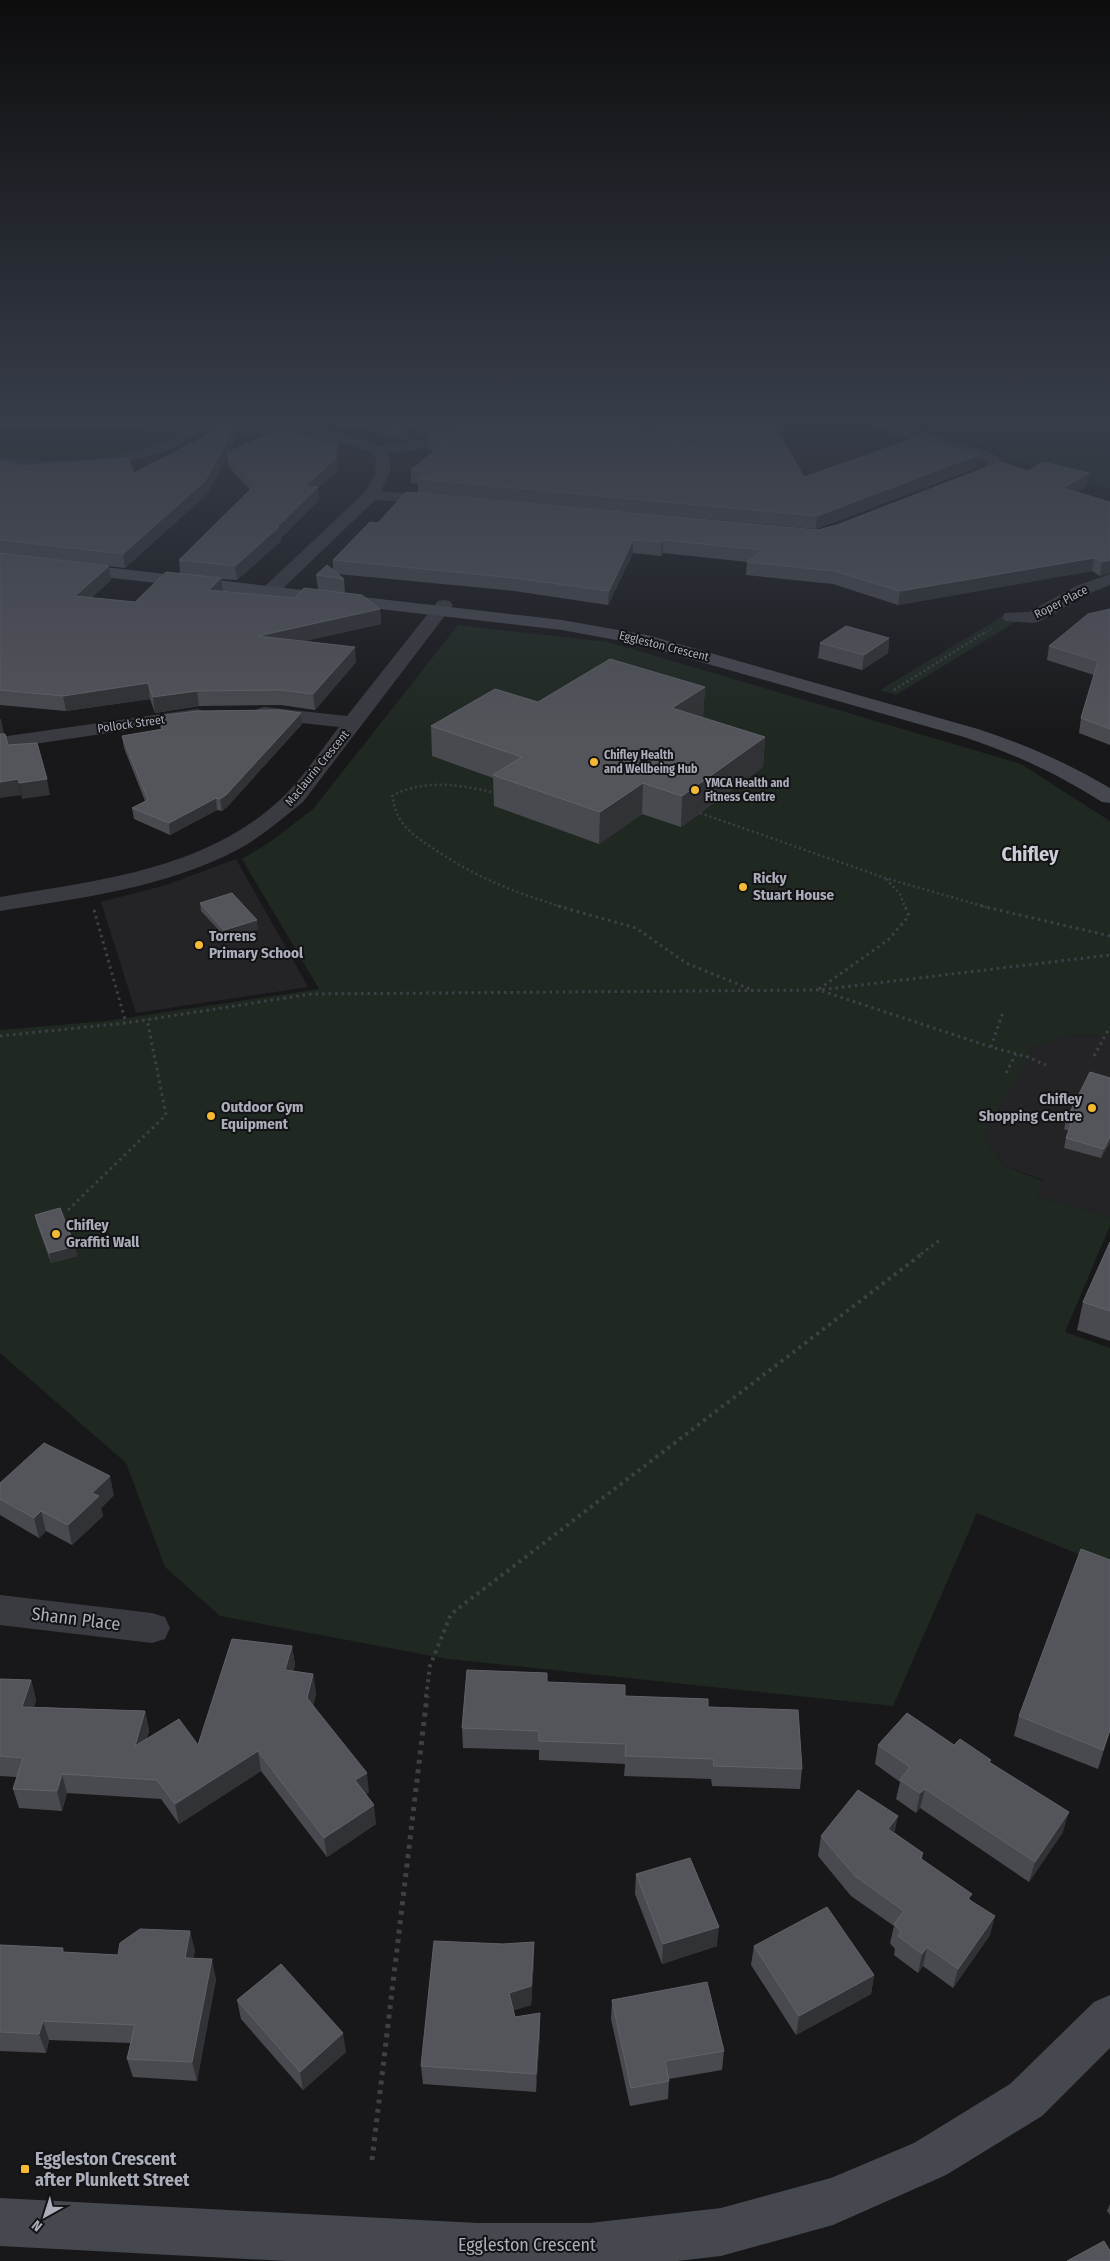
<svg xmlns="http://www.w3.org/2000/svg" width="1110" height="2261" font-family="'Fira Sans Condensed',sans-serif">
  <style>
    .built { fill: #242427 }
    .green { fill: #1f2821 }
    .lines { fill: none; stroke-linecap: round; stroke-linejoin: round }
    .path-far4 { stroke: #3e4046; stroke-width: 2; stroke-dasharray: 1 2.5; stroke-linecap: butt }
    .path-far3 { stroke: #3e4046; stroke-width: 2.5; stroke-dasharray: 2 3; stroke-linecap: butt }
    .path-far2 { stroke: #3e4046; stroke-width: 3; stroke-dasharray: 2.5 4; stroke-linecap: butt }
    .path-far1 { stroke: #3e4046; stroke-width: 4; stroke-dasharray: 3 4.5; stroke-linecap: butt }
    .path { stroke: #3e4046; stroke-width: 5; stroke-dasharray: 4 5.5; stroke-linecap: butt }
    .street { fill: #3a3b41; fill-rule: evenodd }
    .secondary { fill: #46484f; fill-rule: evenodd }
    .wall { fill: #494a4f; fill-rule: evenodd }
    .shaded-wall { fill: #313235 }
    .building { fill: #54555b; stroke: #61636a }
    .poi-dot { fill: #f5b934; stroke: #131315; stroke-width: 2 }
    .labels { text-anchor: middle; stroke-width: 4; stroke-linejoin: round; paint-order: stroke }
    .far-street-label { font-size: 12px; fill: #aaaeba; stroke: #131315 }
    .far-poi-label { font-size: 12px; font-weight: bold; fill: #aaaeba; stroke: #131315; text-anchor: start }
    .poi-label { font-size: 15px; font-weight: bold; fill: #aaaeba; stroke: #131315; text-anchor: start }
    .near-street-label { font-size: 18px; fill: #aaaeba; stroke: #131315 }
    .near-poi-label { font-size: 18px; font-weight: bold; fill: #aaaeba; stroke: #131315; text-anchor: start }
    .district-label { font-size: 20px; font-weight: bold; fill: #cbcdd6; stroke: #131315 }
  </style>
  <rect width="100%" height="100%" fill="#18181a"/>
  <path class="built" d="M236 859 308 987 136 1013 101 902 166 885Z
    M1067 1035 1110 1036V1217L1037 1196 1043 1180 1002 1165 984 1135 1031 1047Z"/>
  <path class="green" d="M81 421 198 426 165 447 100 461 0 462V422Z
    M893 421H1093L1110 425V489L1007 458 998 451Z
    M1008 613 1017 621 896 695 880 690Z
    M458 625 608 642 1021 764 1110 821V1036L1067 1035 1031 1047 1028 1057 984 1135 1002 1165 1043 1181 1037 1196 1110 1217V1226L1065 1332 1110 1348V1567L977 1513 893 1706 448 1659 220 1616 165 1567 126 1463 0 1353V1030L106 1021 319 989 242 859 270 842 313 809Z"/>
  <g class="lines">
    <path class="path-far4" d="M1001 421 1110 452
      M982 635 993 628"/>
    <path class="path-far3" d="M894 690 984 633
      M496 793C461 785 424 778 392 796 394 805 396 813 401 821 410 834 424 842 437 851 476 877 517 894 563 907
      M700 813 885 878 986 907
      M886 879 900 894 905 907"/>
    <path class="path-far2" d="M558 906 636 928 686 963 750 989
      M981 906 1110 936
      M94 910 126 1023
      M819 989 888 940 909 916 905 906
      M822 991 991 1047 1028 1057 1046 1065
      M0 1036 126 1023 311 994 819 990 1110 955
      M991 1047 1003 1012
      M1094 1056 1110 1027
      M1006 1073 1016 1054
      M68 1210 166 1115 147 1019
      M921 1254 941 1239"/>
    <path class="path-far1" d="M426 1697 430 1666 451 1614 923 1253"/>
    <path class="path" d="M372 2160 427 1696"/>
    <path class="street" d="M0 421 281 424 340 433 380 446 440 436 487 421H505C493 438 411 451 388 454L391 469 381 491 437 496 443 498 445 501 443 504 375 500 275 596H263L260 592 263 588 365 492 375 474 376 458 369 452 348 444 301 435 200 431 175 448 129 462 60 470 0 467V457C54 465 138 463 183 431L0 426Z
      M863 421H884L986 451 997 456 1003 466C995 477 971 489 958 485L955 482 958 479 987 467 986 462 865 424Z
      M1110 574V585L1088 594 1038 622 1032 623 1005 621 1002 617 1005 613 1029 612 1076 586Z
      M444 600 450 601 453 605 450 609 303 802C282 819 262 836 239 849 166 888 80 898 0 911V897C100 880 212 869 287 793 306 773 322 749 339 727L264 719 257 717 254 713 257 709 264 707 347 716 438 601Z
      M197 709 204 711 207 715 204 719 0 749V737Z
      M0 1595 152 1613 165 1617 170 1628 165 1639 152 1643 0 1625Z"/>
    <path class="secondary" d="M0 555 562 620 647 635 978 729C1026 745 1066 762 1110 788V803L1102 802C1054 772 1017 755 964 737L638 644 562 630 0 565Z
      M1110 1995V2048L1042 2116 946 2175 833 2225 721 2256 677 2261H287L0 2246V2198L478 2223H590L721 2208 831 2178 914 2143 1010 2084 1094 2002Z"/>
  </g>
  <path class="wall" d="M330 421H482L454 429 488 421H771L804 477 976 468 816 529 418 493V484L411 483V470L434 451 427 449V436L401 441 369 430 336 425Z
    M238 434 229 452 337 444 338 456 336 472 318 488 319 500 280 539 281 541 237 580 221 579 223 591 294 598 318 589 316 575 333 570V560L378 523 818 530 1028 471 1089 473 1087 486 1076 492 1110 573 1100 576 1092 571 898 605 833 584 746 575 747 562 663 553 661 556 633 553 608 605 514 591 338 574 344 579 345 593 380 609 381 624 304 641 356 662 315 710 281 705 199 706 155 713 150 699 66 711 0 705V461L23 466 134 473ZM227 456 228 466 250 490 179 560 180 574 135 602 91 598 111 580 109 566 125 568 207 494Z
    M1110 609V745L1079 733 1081 718 1094 675 1047 660 1049 646Z
    M889 638 888 653 862 670 818 658 820 643Z
    M705 687 703 716 702 717 765 737 763 767 681 827 642 814 599 844 494 806 493 778 432 756 431 726 538 702Z
    M158 716 302 724 227 807 222 811 217 810 170 835 134 819 132 808 145 801 124 748 122 736 161 730Z
    M200 903 258 929 226 938 201 911Z
    M1110 1078V1143L1101 1158 1064 1148 1066 1138 1069 1131 1064 1129 1066 1120Z
    M35 1215 75 1246 77 1256 51 1263 37 1224Z
    M1110 1242V1341L1077 1330 1083 1302Z
    M0 1483 114 1495 101 1508 103 1516 72 1545 46 1531 39 1538 0 1515Z
    M292 1646 295 1665 293 1671 313 1674 316 1694 313 1706 369 1792 366 1794 376 1824 327 1857 261 1771 179 1824 161 1799 67 1793 62 1811 19 1808 13 1789 17 1777 0 1776V1679L31 1680 36 1700 34 1707 145 1711 149 1731 147 1738 198 1745Z
    M547 1673V1682L625 1696 708 1707 802 1769 800 1789 712 1786 711 1779 624 1776 625 1764 539 1760V1750L463 1748 462 1728Z
    M1019 1716 1110 1731 1098 1769 1014 1736Z
    M878 1745H954L991 1760 990 1762 1063 1832 1029 1882 920 1808 916 1813 896 1799 900 1782 875 1764Z
    M895 1833 923 1853 922 1860 971 1900 990 1935 953 1988 923 1966 918 1973 894 1955 895 1949 890 1943 894 1926 851 1896 818 1856 821 1836Z
    M636 1874 717 1946 662 1964 635 1894Z
    M534 1942V1961L531 2005 513 2010 515 2017 540 2032 536 2092 423 2084 421 2066 503 1944Z
    M0 1945 63 1948 64 1953 118 1955 195 1950 193 1959 216 1979 197 2081 133 2077 127 2059 131 2043 49 2040 46 2053 0 2051Z
    M754 1946 874 1975 871 1994 796 2035 751 1965Z
    M237 2000 346 2052 303 2090 241 2019Z
    M612 2000 724 2051 722 2070 669 2079 668 2099 630 2106 611 2019Z
    M1110 2204V2215L1107 2211Z"/>
  <path class="shaded-wall" d="M443 421H482L440 434 401 441V428Z
    M237 422 238 434 228 455 226 453 227 456 207 494 125 568 123 554Z
    M337 444 338 456 336 472 318 488 319 500 280 539 281 541 237 580 235 566 277 527 305 486Z
    M978 455 976 468 816 529 817 516Z
    M1089 473 1087 486 1061 501 1063 488Z
    M633 540V553L608 605 609 591Z
    M663 540V553L661 556 662 542Z
    M1094 558 1092 571 898 605 900 591Z
    M1110 560V573L1100 576 1102 562Z
    M109 566 111 580 77 610 75 596Z
    M221 578 223 593 209 590Z
    M380 609 381 624 260 651 258 636Z
    M889 638 888 653 862 670 864 655Z
    M355 647 356 662 315 710 313 694Z
    M148 683 150 699 66 711 63 696Z
    M705 687 703 716 671 738 672 708Z
    M197 691 199 706 155 713 153 697Z
    M301 713 302 724 227 807 222 811 220 799Z
    M0 719H1L4 735 0 736Z
    M765 737 763 767 681 827 682 796Z
    M18 779 21 795 0 798V782Z
    M47 779 50 795 22 799 19 783Z
    M643 783 642 814 599 844 600 812Z
    M216 798 217 810 170 835 169 823Z
    M257 920 258 929 226 938 224 930Z
    M1110 1137V1142L1101 1158 1104 1149Z
    M75 1246 77 1256 51 1263 49 1253Z
    M110 1476 114 1495 101 1508 103 1516 72 1545 68 1525 92 1493Z
    M41 1511 46 1531 39 1538 34 1518Z
    M292 1646 295 1665 288 1690 285 1670Z
    M313 1674 316 1694 309 1718 307 1698Z
    M31 1680 36 1700 28 1726 22 1707Z
    M145 1711 149 1731 139 1765 135 1746Z
    M258 1751 261 1771 179 1824 175 1804Z
    M367 1773 369 1792 357 1800 355 1780Z
    M62 1774 67 1793 62 1811 57 1791Z
    M925 1789 920 1808 916 1813 920 1793Z
    M374 1805 376 1824 327 1857 324 1838Z
    M1069 1812 1063 1832 1029 1882 1035 1862Z
    M898 1816 894 1836 888 1829Z
    M995 1916 990 1935 953 1988 958 1969Z
    M719 1927 717 1946 662 1964 663 1944Z
    M190 1931 195 1950 189 1977 185 1958Z
    M534 1942V1961L531 2005 509 2012V1993Z
    M927 1947 923 1966 918 1973 922 1954Z
    M212 1959 216 1979 197 2081 192 2062Z
    M874 1975 871 1994 796 2035 799 2016Z
    M540 2013V2032L536 2092V2074Z
    M43 2021 49 2040 46 2053 39 2034Z
    M343 2033 346 2052 303 2090 300 2072Z"/>
  <path class="building" d="M377 421H443L401 428Z
    M486 421H592L696 445 705 440 702 435 642 421H771L804 477 915 438 978 455 817 516 418 479 424 472 411 470 442 444 447 443 427 436Z
    M233 422H237L205 481 123 554 0 540V461L23 466 128 458 134 473Z
    M276 431 337 444 335 459 305 486 318 487 277 527H279L235 566 179 560 256 484 226 453Z
    M1000 462 1028 471 1043 462 1089 473 1063 488 1110 502V560L1102 562 1094 558 900 591 834 571 747 562 762 550 663 540 662 542 633 540 609 591 514 578 333 560 370 522 378 523 406 492 818 530 837 525Z
    M0 553 109 566 75 596 135 602 166 572 221 578 209 590 294 598 304 588 362 595 380 609 258 636 355 647 313 694 280 690 197 691 153 697 148 683 63 696 0 690Z
    M327 565 344 579 316 575Z
    M1110 609V729L1081 718 1098 661 1049 646 1088 614Z
    M846 626 889 638 864 655 820 643Z
    M610 659 705 687 672 708 765 737 682 796 643 783 600 812 493 775 522 757 431 726 495 689 538 702Z
    M280 710 301 713 226 795 220 799 216 798 169 823 132 808 148 800 122 736 163 729 158 716 198 711Z
    M0 734H5L8 745 37 743 47 779 19 783 18 779 0 782Z
    M232 893 257 920 224 930 200 903Z
    M1090 1072 1110 1078V1137L1104 1149 1066 1138 1072 1122 1066 1120Z
    M60 1208 75 1246 49 1253 35 1215Z
    M1110 1242V1311L1083 1302Z
    M44 1443 110 1476 92 1493 99 1496 68 1525 41 1511 34 1518 0 1499V1483Z
    M1081 1549 1110 1560V1730L1103 1750 1019 1716Z
    M232 1639 292 1646 285 1670 313 1674 307 1698 367 1773 355 1780 374 1805 324 1838 258 1751 175 1804 157 1780 62 1774 57 1791 13 1789 23 1758 0 1756V1679L31 1680 22 1707 145 1711 135 1746 179 1719 198 1745Z
    M467 1670 547 1673V1682L625 1685V1696L708 1699V1707L798 1710 802 1769 714 1766 713 1759 625 1756 626 1744 539 1741V1731L462 1728Z
    M907 1713 954 1745 960 1739 991 1760 989 1762 1069 1812 1035 1862 925 1789 920 1793 900 1780 910 1767 878 1745Z
    M858 1790 898 1816 888 1829 923 1853 920 1858 972 1894 968 1899 995 1916 958 1969 927 1947 922 1954 898 1936 901 1932 894 1924 904 1911 855 1876 821 1836Z
    M690 1858 719 1927 663 1944 636 1874Z
    M827 1907 874 1975 799 2016 754 1946Z
    M140 1929 190 1931 185 1958 212 1959 192 2062 127 2059 135 2025 43 2021 39 2034 0 2032V1945L63 1948 62 1952 118 1955 120 1943Z
    M434 1941 503 1944 534 1942 531 1986 509 1993 515 2017 540 2013 536 2074 421 2066Z
    M281 1964 343 2033 300 2072 237 2000Z
    M707 1982 724 2051 665 2061 669 2081 631 2088 612 2000Z
    M1104 2241 1110 2251V2261H1067Z"/>
  <linearGradient id="sky" x2="0" y2="1"><stop stop-color="#0d0d0e"/><stop offset="0.57" stop-color="#373d49"/><stop offset="1" stop-color="#373d49" stop-opacity="0"/></linearGradient>
  <rect width="1110" height="737" fill="url(#sky)"/>
  <g class="poi-dot">
    <circle cx="594" cy="762" r="5"/>
    <circle cx="695" cy="790" r="5"/>
    <circle cx="743" cy="887" r="5"/>
    <circle cx="199" cy="945" r="5"/>
    <circle cx="1092" cy="1108" r="5"/>
    <circle cx="211" cy="1116" r="5"/>
    <circle cx="56" cy="1234" r="5"/>
    <rect x="20" y="2164" width="10" height="10" rx="2.5"/>
  </g>
  <g class="labels">
    <g class="far-street-label">
      <text transform="translate(1061 602) rotate(-27)" y="4">Roper Place</text>
      <text transform="translate(664 646) rotate(14)" y="4">Eggleston Crescent</text>
      <text transform="translate(131 724) rotate(-8)" y="4">Pollock Street</text>
      <text transform="translate(317 768) rotate(-51)" y="4">Maclaurin Crescent</text>
    </g>
    <g class="far-poi-label">
      <text x="604" y="759">Chifley Health<tspan x="604" dy="14">and Wellbeing Hub</tspan></text>
      <text x="705" y="787">YMCA Health and<tspan x="705" dy="14">Fitness Centre</tspan></text>
    </g>
    <g class="poi-label">
      <text x="753" y="883">Ricky<tspan x="753" dy="17">Stuart House</tspan></text>
      <text x="209" y="941">Torrens<tspan x="209" dy="17">Primary School</tspan></text>
      <text x="1082" y="1104" text-anchor="end">Chifley<tspan x="1082" dy="17">Shopping Centre</tspan></text>
      <text x="221" y="1112">Outdoor Gym<tspan x="221" dy="17">Equipment</tspan></text>
      <text x="66" y="1230">Chifley<tspan x="66" dy="17">Graffiti Wall</tspan></text>
    </g>
    <g class="near-street-label">
      <text transform="translate(76 1619) rotate(7)" y="6">Shann Place</text>
      <text x="527" y="2251">Eggleston Crescent</text>
    </g>
    <g class="near-poi-label">
      <text x="35" y="2165">Eggleston Crescent<tspan x="35" dy="21">after Plunkett Street</tspan></text>
    </g>
    <g class="district-label">
      <text x="1030" y="861">Chifley</text>
    </g>
  </g>
  <g transform="translate(45 2216) rotate(219)" stroke="#131315" stroke-width="4" paint-order="stroke">
  <path d="M0-4L9 19L0 12L-9 19Z" fill="#aaaeba"/>
  <text y="-8" font-size="14" font-weight="bold" text-anchor="middle" fill="#aaaeba">N</text>
  </g>
</svg>
